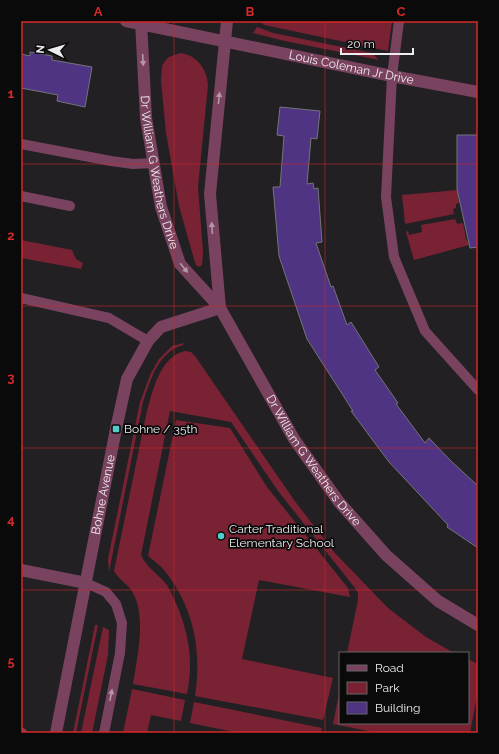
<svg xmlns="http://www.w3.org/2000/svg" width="499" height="754" font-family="Raleway,sans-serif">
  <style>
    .green { fill: #792234 }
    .building { fill: #4e3483; stroke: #747477 }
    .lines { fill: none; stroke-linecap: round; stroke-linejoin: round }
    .lane { stroke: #794360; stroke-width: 10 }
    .street { stroke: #794360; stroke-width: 12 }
    .oneway { fill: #b498a7 }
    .grid { fill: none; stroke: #d62828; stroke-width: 1; stroke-opacity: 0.55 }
    .poi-dot { fill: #54cdc8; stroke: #0b0a0b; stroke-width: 1.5 }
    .labels { text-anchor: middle; stroke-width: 3.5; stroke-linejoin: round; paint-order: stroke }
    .street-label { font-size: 12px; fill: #eeecee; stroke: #0b0a0b }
    .poi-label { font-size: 12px; fill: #eeecee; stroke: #0b0a0b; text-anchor: start }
    .neatline { fill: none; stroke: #d62828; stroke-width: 1.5 }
    .grid-label { font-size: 13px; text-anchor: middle; font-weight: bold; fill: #d62828 }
  </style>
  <rect width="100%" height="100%" fill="#222023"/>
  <path class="green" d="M260 21H392L388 51 269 26 264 25Z
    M257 27 273 33 372 53 379 60 285 41 253 33Z
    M180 53C197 55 207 69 208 85L198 187 203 252 202 265 199 267 196 265 194 259 179 206 166 133 161 81 162 66 165 61 169 57Z
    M458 190 459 194 458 195 459 203 456 204V208L453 209 454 214 405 224 402 195Z
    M455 219 457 224 463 223 466 239 467 240 469 245 414 260 406 232 408 231 409 235 422 232 421 225Z
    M21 240 72 250 76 259 83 263 81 269 21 258Z
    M184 343 183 345C158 352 150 381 143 402L109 572 108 559 140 402 151 373 159 359 172 346Z
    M185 351 191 352 195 356 294 500 334 552 388 608 426 637 454 653H347L358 600V593L355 588 278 491 231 422 170 411 141 555C146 567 159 575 167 585 172 593 175 602 179 610 190 640 193 663 187 694L133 684C137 658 146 619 134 595 130 585 119 580 114 571L146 415C152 393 159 357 185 351Z
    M176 420 230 428 267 487 348 588 350 597 259 580 242 659 333 678 323 720 195 696C202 651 194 607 164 570 160 565 153 560 148 556Z
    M95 625H98L76 733H73Z
    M103 627 109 630 108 655 92 733H81Z
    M468 659 478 664V691L470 733H378L333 724 340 689V723H468Z
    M132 689 185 700 181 721 151 715 147 733H123Z
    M194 702 322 728 321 733H239L190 723Z"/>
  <path class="building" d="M30 52 52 56V60L92 67 85 107 57 101 58 95 21 88V54L30 56Z
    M280 107 320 111 317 139 311 138 307 184 313 183 314 189 318 188 322 242 316 243 331 287 333 286 347 325 351 322 379 367 375 370 398 403 396 404 425 443 429 438 450 460 478 486V548L447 527 448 525 389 462 351 411H353L307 339 279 256 273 187H280L284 136 277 135Z
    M457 135H478V247L470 248 457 189Z"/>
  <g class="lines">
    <path class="lane" d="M399 21 392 76 386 197 394 257 425 331 478 390
      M21 144 111 161 133 164 154 163
      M21 196 70 206
      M21 298 109 318 148 341
      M86 583 106 592 116 604 122 623 120 653 104 733
      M21 733H22"/>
    <g class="street">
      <path id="s1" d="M126 21 392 76 478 92"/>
      <path id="s2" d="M141 21 146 118 161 207 180 264 220 308 294 439 339 502 386 555 438 601 478 625"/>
      <path d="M220 308 210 194 227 21"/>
      <path d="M21 570 86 583"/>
      <path id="s3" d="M56 733 116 429 127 379 148 341 161 327 220 308"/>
    </g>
  </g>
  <defs><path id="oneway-solid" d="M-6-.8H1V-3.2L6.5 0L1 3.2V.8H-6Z"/></defs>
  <g class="oneway">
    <use href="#oneway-solid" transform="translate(143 60) rotate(87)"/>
    <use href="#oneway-solid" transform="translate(219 98) rotate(-84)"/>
    <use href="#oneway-solid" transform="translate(212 228) rotate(-94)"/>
    <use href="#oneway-solid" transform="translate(184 268) rotate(51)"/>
    <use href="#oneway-solid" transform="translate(111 695) rotate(-79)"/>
  </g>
  <path class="grid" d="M174 21V733M325 21V733M21 164H478M21 306H478M21 448H478M21 590H478"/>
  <g class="poi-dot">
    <rect x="112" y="425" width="8" height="8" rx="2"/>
    <circle cx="221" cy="536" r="4"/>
  </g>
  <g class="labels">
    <g class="street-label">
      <text dy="4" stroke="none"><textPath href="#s1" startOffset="230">Louis Coleman Jr Drive</textPath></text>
      <text dy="4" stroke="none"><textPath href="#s2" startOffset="153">Dr William G Weathers Drive</textPath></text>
      <text dy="4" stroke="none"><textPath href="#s2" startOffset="486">Dr William G Weathers Drive</textPath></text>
      <text dy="4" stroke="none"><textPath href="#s3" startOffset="243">Bohne Avenue</textPath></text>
    </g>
    <g class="poi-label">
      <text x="124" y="433">Bohne / 35th</text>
      <text x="229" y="533">Carter Traditional<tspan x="229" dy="14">Elementary School</tspan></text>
    </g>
  </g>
  <rect width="499" height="754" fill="none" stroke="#0b0a0b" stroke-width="44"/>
  <rect x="339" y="652" width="130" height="72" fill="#0b0a0b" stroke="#666466"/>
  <rect x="347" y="665" width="20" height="6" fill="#794360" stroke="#666466"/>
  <text x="375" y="672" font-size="12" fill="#eeecee">Road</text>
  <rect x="347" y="682" width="20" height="12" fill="#792234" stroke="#666466"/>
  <text x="375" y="692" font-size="12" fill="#eeecee">Park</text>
  <rect x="347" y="702" width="20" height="12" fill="#4e3483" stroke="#666466"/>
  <text x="375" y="712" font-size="12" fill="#eeecee">Building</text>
  <g transform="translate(50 50) rotate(275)" stroke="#0b0a0b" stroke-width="3" paint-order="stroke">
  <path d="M0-3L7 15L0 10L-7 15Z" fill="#eeecee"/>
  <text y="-6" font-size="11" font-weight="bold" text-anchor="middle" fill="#eeecee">N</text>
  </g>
  <path d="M341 48v6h72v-6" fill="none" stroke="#eeecee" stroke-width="2"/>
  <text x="347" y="48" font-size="12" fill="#eeecee" stroke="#0b0a0b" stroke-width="3" paint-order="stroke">20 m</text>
  <rect x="22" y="22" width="455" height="710" class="neatline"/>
  <g class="grid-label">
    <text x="98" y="16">A</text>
    <text x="250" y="16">B</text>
    <text x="401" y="16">C</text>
    <text x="11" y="98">1</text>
    <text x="11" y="240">2</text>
    <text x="11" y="382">3</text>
    <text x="11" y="524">4</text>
    <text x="11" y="666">5</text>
  </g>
</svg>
